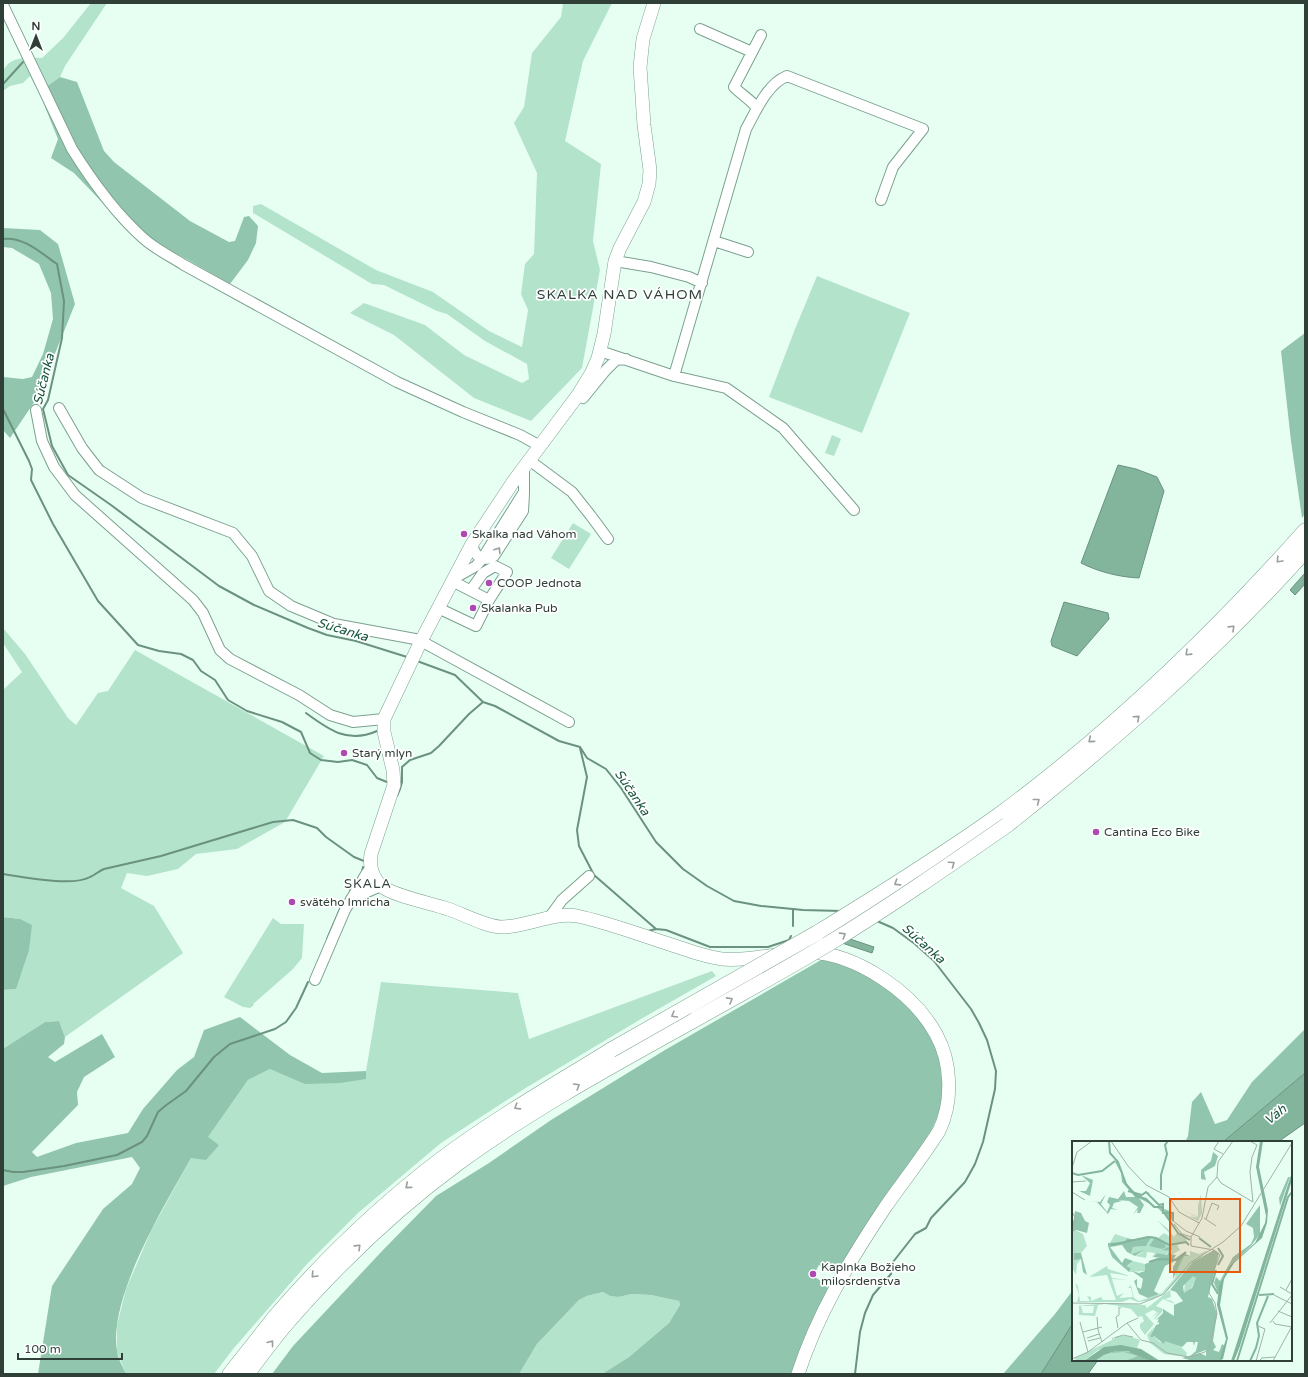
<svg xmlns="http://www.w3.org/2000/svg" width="1308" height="1377" font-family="'Varela Round',sans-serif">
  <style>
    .green { fill: #b4e3cc }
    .forest { fill: #92c5ad }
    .water { fill: #83b59d; stroke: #6a927f }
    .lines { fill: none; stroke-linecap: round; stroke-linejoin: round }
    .stream { stroke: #6a927f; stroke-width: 2 }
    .minor-casing { stroke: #7ca18f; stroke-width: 12 }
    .major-casing { stroke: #7ca18f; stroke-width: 14 }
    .highway-casing { stroke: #7ca18f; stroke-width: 16 }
    .minor { stroke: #fff; stroke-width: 10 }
    .major { stroke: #fff; stroke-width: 13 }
    .highway { stroke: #fff; stroke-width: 15 }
    .highway-bridge-casing { stroke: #7ca18f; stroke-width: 16; stroke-linecap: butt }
    .highway-bridge { stroke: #fff; stroke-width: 15 }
    .oneway { stroke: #98a09c }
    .poi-dot { fill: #ac4ab1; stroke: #fff; stroke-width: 1.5 }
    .labels { text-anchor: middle; stroke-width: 3.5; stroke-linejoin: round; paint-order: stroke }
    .poi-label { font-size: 12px; fill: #304039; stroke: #fff; text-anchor: start }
    .water-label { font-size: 13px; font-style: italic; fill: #17553e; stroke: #fff }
    .neighbourhood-label { font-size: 13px; letter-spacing: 1px; fill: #304039; stroke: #fff }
    .quarter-label { font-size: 14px; letter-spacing: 1px; fill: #304039; stroke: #fff }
    .inset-river { fill: none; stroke: #83b59d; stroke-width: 2 }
    .inset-road { fill: none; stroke: #9eb3a9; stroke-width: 1 }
    .view { fill: #e8590c; fill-opacity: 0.15; stroke: #e8590c; stroke-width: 2 }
    .inset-edge { fill: none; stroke: #304039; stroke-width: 2 }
  </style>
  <rect width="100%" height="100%" fill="#e7fff3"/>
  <path class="green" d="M91 3H107L65 66 60 77 39 92 30 76 23 83 10 86 3 91C3 85 1 77 3 72 9 55 29 58 42 58L63 38Z
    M563 3H612L583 61 565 141 601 164 593 241 600 270 582 368 531 421 474 398 394 335 350 313 364 303 425 325 464 355 522 383 529 379 527 364 485 341 447 314 437 311 384 285 372 284 253 213V206L261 204 376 270 433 292 489 331 522 347 528 310 521 294 525 264 534 254 537 173 514 123 524 107 532 53 561 17Z
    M817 276 910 313 862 433 769 397 795 329Z
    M832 435 841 439 834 456 825 453Z
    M573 523 591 534 569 569 551 558Z
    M3 628 25 654 68 718 76 725 98 693 108 691 135 650 324 756 285 822 237 849 196 854 178 869 147 876 127 873 121 888 154 906 183 953 65 1037 59 1021 45 1022 4 1049 3 990 16 989 20 919 3 917V690L22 672 3 643Z
    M273 918 281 924H304L302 958 293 969 253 1004 254 1005 250 1008 243 1007 224 997Z
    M712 971 716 976 641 1019 524 1089 441 1143 358 1213 307 1264 234 1348 214 1374H126L117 1352V1325L126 1289 151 1231 191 1158 219 1145 207 1138 248 1080 270 1069 283 1074 365 1079 366 1071 381 982 518 993 529 1039Z
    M603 1292 610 1296 618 1297 632 1294 651 1295 679 1301 680 1305 669 1323 629 1357 602 1374H519L537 1344 579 1300 587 1296Z"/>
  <path class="forest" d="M60 77 77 82 104 151 114 162 190 221 229 242 235 241 244 217 249 216 258 226 256 243 248 260 230 284 120 221 74 173 51 158 58 139 39 92Z
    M3 228 40 230 58 244 75 304 37 398 10 438 3 430V377L23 379 32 377 43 354 53 319 51 293 39 264 12 248 3 247Z
    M1305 333V514L1302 518 1291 441 1281 351Z
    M3 917 20 919 32 925 29 950 16 989 3 990Z
    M834 958 889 988 926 1024 942 1062 944 1086 939 1113 929 1136 843 1267 835 1273 819 1265 813 1276 826 1284 829 1291 804 1339 792 1374H602L629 1357 669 1323 680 1305 679 1301 651 1295 632 1294 618 1297 610 1296 603 1292 587 1296 579 1300 537 1344 519 1374H272L293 1346 383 1250 436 1196 489 1163 551 1120 665 1050 821 960Z
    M240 1017 290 1055 322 1073 366 1071V1079L340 1083 305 1084 270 1069 248 1080 208 1137 219 1145 206 1160 191 1158C165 1205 108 1297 117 1351 118 1359 123 1367 126 1374H38L52 1286 103 1209 132 1184 140 1168 132 1157 31 1177 3 1186V1049L45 1022 59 1021 65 1037 64 1044 48 1057 55 1062 102 1034 115 1057 84 1077 77 1092 78 1105 32 1152 37 1157 76 1143 128 1133 143 1109 177 1070 194 1057 204 1030Z
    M1305 1029V1073L1223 1142H1185L1188 1136 1192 1102 1201 1092 1215 1124 1227 1120 1252 1082Z
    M1073 1290V1323L1041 1374H1003L1055 1314Z"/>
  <path class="water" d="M1118 465 1136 469 1157 477 1164 491 1139 578C1119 577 1099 572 1081 563Z
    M1305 573V584L1295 595 1290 590Z
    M1064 602 1108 613 1109 619 1077 656 1052 646 1051 641Z
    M844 937 874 947 872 953 842 943Z
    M1305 1073V1123L1278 1142H1223Z
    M1073 1323V1360H1098L1088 1374H1041Z"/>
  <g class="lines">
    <path class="stream" d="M3 84 23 62
      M3 239C23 236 41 253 57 264L64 301 62 338 48 400 43 409 52 446 68 475 111 505 219 586 254 605 308 628 327 635 356 641 407 657
      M3 409 29 461 32 469 31 480 53 524 98 601 138 645 159 651 181 654 193 660 201 671 215 680 228 700 247 711 282 722 301 732 310 753 321 760 338 762 352 760 367 765 377 778 387 782
      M417 661 455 675 483 702 495 706 559 741 580 747 587 758 606 769 621 788 656 842 683 869 707 886 734 901 761 906 803 910 841 911
      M306 713C329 730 348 744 377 731
      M580 748 587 777 577 830 579 846 594 875 656 929 666 930 710 947H768L789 940 791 936
      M399 782H402V767L410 760 431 753 439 746 469 714 483 702
      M397 796 400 789 402 782
      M362 872 363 867
      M3 874C24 877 72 887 90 877 95 875 99 871 104 869L161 856 273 822 293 820 317 828 326 837 354 857 364 861
      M350 890 354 884
      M793 926V909
      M648 931 656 929
      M327 939 343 902
      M3 1170 13 1172H23L64 1166 117 1155 142 1142 147 1136 158 1112 165 1106 186 1091 214 1057 230 1044 275 1029 286 1022 296 1008 308 982
      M855 1374 860 1332 865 1313 873 1295 891 1274 893 1262 915 1234 926 1228 931 1218 965 1182 975 1164 983 1142 995 1089 996 1071 987 1040 979 1023 971 1009 934 961 915 944 893 928 877 921"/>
    <defs>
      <path id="minor" d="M3 5 72 149C92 181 115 213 143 238 155 249 170 256 184 265L397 382 463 412 520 435 540 446
        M700 29 752 52
        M757 108C751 100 742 95 734 87L761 35
        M714 241 748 252
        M615 261 651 267 689 277 702 283
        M600 351 674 376 726 388 783 428 854 510
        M674 376 746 129C756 111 767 84 787 76L923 129 893 167 881 200
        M579 396 583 398 605 371 616 360 626 359
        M59 408 82 448 99 470 142 498 233 533 252 556 269 591 291 606 334 624 415 639 421 641 569 722
        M36 410 42 441 54 467 75 495 193 600 203 613 220 650 230 659 299 695 330 715 353 722 384 719
        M529 460 572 492 591 516 608 539
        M472 544C475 556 481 563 494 556L523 511 524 494
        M453 579 476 566 482 559 524 492V467
        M452 581 489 600
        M438 608 476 626 489 600 507 572 495 566 483 573 471 590
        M351 899 381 886
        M549 918 562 900 589 876
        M315 980 345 910 366 874 371 868"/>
      <path id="major" d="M654 3 643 39 640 67 644 125 650 170 649 184 644 202 620 248 615 261 604 334 598 358 591 374 578 395 513 482 472 544 421 641 384 719V732L393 770 394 785 371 854C369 866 372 876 380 885 392 896 431 903 448 909 463 914 487 927 502 927 526 927 553 912 577 916 610 923 643 936 675 946 690 951 706 957 722 959 740 961 758 957 776 955
        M798 1374C817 1315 850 1260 884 1209 902 1183 922 1158 939 1131 953 1102 952 1063 936 1034 913 992 857 954 809 952"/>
      <path id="highway" d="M1007 825C1113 741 1215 652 1305 551
        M817 933C879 895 940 857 999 815 1109 734 1214 633 1305 531
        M230 1374C245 1355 260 1336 275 1317 324 1260 379 1207 439 1161 493 1120 553 1086 611 1050
        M247 1374C259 1358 271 1342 284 1326 336 1266 394 1210 458 1163 533 1108 615 1064 696 1019"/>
    </defs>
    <use href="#minor" class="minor-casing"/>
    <use href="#major" class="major-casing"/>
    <use href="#highway" class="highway-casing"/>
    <use href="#minor" class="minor"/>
    <use href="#major" class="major"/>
    <use href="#highway" class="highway"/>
    <defs>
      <path id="highway-bridge" d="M696 1019C740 994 785 970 828 944 889 907 948 866 1007 825
        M611 1050 817 933"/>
    </defs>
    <use href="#highway-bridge" class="highway-bridge-casing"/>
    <use href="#highway-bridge" class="highway-bridge"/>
  </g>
  <defs><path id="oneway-chevron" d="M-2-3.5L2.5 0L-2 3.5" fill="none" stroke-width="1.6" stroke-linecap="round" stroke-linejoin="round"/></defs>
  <g class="oneway">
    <use href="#oneway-chevron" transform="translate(498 550) rotate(-58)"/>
    <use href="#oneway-chevron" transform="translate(1279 560) rotate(133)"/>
    <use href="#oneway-chevron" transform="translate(1232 628) rotate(-44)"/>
    <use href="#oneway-chevron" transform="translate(1188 653) rotate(136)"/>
    <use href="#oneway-chevron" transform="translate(1137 718) rotate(-42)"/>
    <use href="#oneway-chevron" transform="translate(1091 740) rotate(140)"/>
    <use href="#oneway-chevron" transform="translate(1037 801) rotate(-38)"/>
    <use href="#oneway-chevron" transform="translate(952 864) rotate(-35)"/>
    <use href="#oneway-chevron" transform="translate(897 883) rotate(147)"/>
    <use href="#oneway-chevron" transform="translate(843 935) rotate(-32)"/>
    <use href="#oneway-chevron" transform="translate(730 1000) rotate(-29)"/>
    <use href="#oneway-chevron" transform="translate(674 1015) rotate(150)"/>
    <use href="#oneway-chevron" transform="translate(577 1086) rotate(-31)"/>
    <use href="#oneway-chevron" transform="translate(517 1107) rotate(148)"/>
    <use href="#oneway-chevron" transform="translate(408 1186) rotate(140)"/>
    <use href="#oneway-chevron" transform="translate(358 1247) rotate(-44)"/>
    <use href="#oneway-chevron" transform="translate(314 1275) rotate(133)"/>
    <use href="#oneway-chevron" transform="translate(271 1343) rotate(-52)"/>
  </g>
  <g class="poi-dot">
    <circle cx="464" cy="534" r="4"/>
    <circle cx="489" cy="583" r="4"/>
    <circle cx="473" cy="608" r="4"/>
    <circle cx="344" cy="753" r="4"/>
    <circle cx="1096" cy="832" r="4"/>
    <circle cx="292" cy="902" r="4"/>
    <circle cx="813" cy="1274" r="4"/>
  </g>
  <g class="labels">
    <g class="poi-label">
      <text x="472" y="538">Skalka nad Váhom</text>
      <text x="497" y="587">COOP Jednota</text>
      <text x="481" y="612">Skalanka Pub</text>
      <text x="352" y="757">Starý mlyn</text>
      <text x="1104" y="836">Cantina Eco Bike</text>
      <text x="300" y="906">svätého Imricha</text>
      <text x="821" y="1271">Kaplnka Božieho<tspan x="821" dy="14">milosrdenstva</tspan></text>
    </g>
    <g class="water-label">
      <text transform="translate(43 379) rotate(-76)" y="5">Súčanka</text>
      <text transform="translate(343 629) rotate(17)" y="5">Súčanka</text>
      <text transform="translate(633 792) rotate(56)" y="5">Súčanka</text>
      <text transform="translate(924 943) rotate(42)" y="5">Súčanka</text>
      <text transform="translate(1275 1114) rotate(-38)" y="5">Váh</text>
    </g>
    <g class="neighbourhood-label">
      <text x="368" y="888">SKALA</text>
    </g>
    <g class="quarter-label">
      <text x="620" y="299">SKALKA NAD VÁHOM</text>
    </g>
  </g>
  <g transform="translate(1072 1141)">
    <rect width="220" height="220" fill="#e7fff3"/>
    <path d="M129 53 130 72 126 80 117 75 126 77 112 69 126 76V65ZM85 79 95 87 102 96 105 92 115 98 113 102 105 104 108 109 99 114 100 107 93 110H97L94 114 85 112 79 117 83 112 75 111 74 117 63 115 71 111 59 113 61 106 74 105 80 95 83 96 77 105 93 106V103L86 97 92 92 97 95 99 94ZM3 89 11 93 15 105 9 112 2 115 4 118H9L5 123 4 134 0 126V91ZM43 93 55 97 54 100 42 103 38 102ZM136 109 95 150 80 159 66 161 58 158 50 161H5L7 154 3 142 6 145 8 160H18L15 155 19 156V160L29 156 31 159H44L35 134 17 136 35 125 36 128 58 135 38 132 40 137 57 139 40 138 45 155 52 152 47 157 61 156 59 147H56L59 144 62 157 67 160 90 152 103 137 105 126 111 115H118V110L127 113ZM61 120 73 123V130L57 131 59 129 55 126ZM129 127H134L124 138 117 151 112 152 113 141 121 134 124 137ZM98 149 99 156 93 158 100 160 103 163 91 158 84 165 91 168 90 171 84 177 81 179 87 171 78 178 85 171 81 169 73 173 82 183 73 194 68 187V183L72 180 70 175 66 176 59 168 50 166 48 168 47 165 33 163 26 164 23 175 7 174V165H4L37 162 72 164 79 162 73 164 75 167ZM9 165H22L21 172H11ZM82 186 78 195 80 197 82 195 88 201 93 199 109 206 115 212 114 216 92 213 78 202 75 194ZM46 195H57L68 199 65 207 41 205 26 209 12 220H4L3 217 40 199V196L42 198ZM44 210H56L78 220H23L32 214Z" fill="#b4e3cc" fill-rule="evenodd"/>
    <path d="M141 11 146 15 143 25 132 31 134 39 129 38V29L139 20ZM45 18 54 43 64 52 70 54 72 51H76L78 53 72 51 69 55 83 65 88 66 78 56 92 68 101 71 99 81 87 68 67 57 72 64 68 72H65L66 68 61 74 66 66 57 60 46 59 50 60 42 62 40 67 46 69 39 68 36 73 25 61 16 60 28 61 34 53 29 63 35 71 38 64 35 61 37 56 46 58 52 50 54 56H63L50 41 49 32 43 21ZM9 34 21 39 18 55 7 50H14L18 42ZM216 36H218L208 65 207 57ZM188 64V93L179 105 158 124 146 152 142 142 144 136 148 140 161 116 179 103 182 96 181 87 174 83ZM3 70 9 72 13 80 17 82 15 92 4 89 0 91ZM80 95 74 105 61 106 59 113 72 109 63 115 55 111 50 104 38 106 50 122 53 117 61 120 55 125 59 128 57 131 40 116 36 105V102L53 101 55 97 63 99ZM83 96 93 103 94 106 90 108 77 105ZM96 106 100 107 98 113 104 114 101 119 111 112 118 115H112L101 138V126L105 119 93 125 82 150 87 153 76 157 67 153 62 140 65 138V146L69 148 71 138 60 130 67 132 73 130V123L89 117 81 116 85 112 95 114 97 110 90 109ZM142 109 147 112 136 156 140 158 145 173 141 200 144 206 141 209 147 211 150 203 153 205 147 220H121L110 217 128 212 134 215V209L118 215 124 210 126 201H123L122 205 121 201H115L110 206 93 200 92 203 82 195 80 197 78 195 84 184 87 183V181L85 182 87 178 84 179 91 172V168L102 175V164L111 160 104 151 98 149 121 121ZM121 135 124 137 120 147 112 152 111 145ZM2 112H9L15 134 11 131 9 118 2 119ZM44 210 61 211 78 220H58L56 219 66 215 52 211 39 212Z" fill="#92c5ad" fill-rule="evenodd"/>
    <path d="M188 0H191L187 26 196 69 195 82 190 97 162 122 152 138 148 164 156 197 151 218 147 220 154 198 145 164 147 145 158 124 183 102 193 82 194 75 184 26ZM220 31V39L168 205 162 220H159ZM49 204 69 208 88 220H78L56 210H44L32 214 23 220H12L32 206Z" fill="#83b59d"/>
    <path class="inset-river" d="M37 0 38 12 46 21 54 43 64 55 74 58 82 66H91V72H101V80M0 32 6 34 30 30 43 20M89 49V34L95 13 93 4 96 0M56 50 70 54 74 51 87 64 91 63V66M93 73 106 92 118 99M127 97 139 106M39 104 76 96 84 97 97 104 114 101 117 104M146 107 151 115 146 124M77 121 86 118 105 119 114 111M144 129 140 143 146 153M187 154 202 153M165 220 216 56 220 51M178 220 184 207 187 195 185 182 196 155"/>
    <path class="inset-road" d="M39 0 56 25 74 44 97 56 107 71 127 82M147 0 142 8 151 13M0 27 5 11 20 0M145 36 149 42 181 61 178 31 180 16 185 4 178 0M0 41 14 40M0 51 13 59M0 71 3 76 0 88M132 77 144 85M134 78 140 62 147 65 145 69M101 80 114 90 128 96M102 83 110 93 119 96M208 146 220 153M214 149 220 138M202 154 220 163M0 162 68 163 92 153 118 122 151 101 169 85 220 2M206 170 220 176M25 176 26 189M201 180 203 183 220 186M8 181 16 211M55 182 66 177M198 182 220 154M46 187 44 176 47 174V166M26 189 30 201M11 191 30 186M15 197 27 193M42 197 51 194 61 196M16 200 28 197M0 218 16 211 55 182 69 199 81 202 95 212 117 216 133 211 137 207 145 173 143 162 137 152 138 139 148 114 142 109 119 105V96L130 77 136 46 145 36 146 21 161 0M184 220 193 188 186 185M187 220 190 217 203 216M201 220 220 185"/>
    <path class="view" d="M98 58H168V131H98Z"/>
    <rect width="220" height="220" class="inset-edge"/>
  </g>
  <rect width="1308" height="1377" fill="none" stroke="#304039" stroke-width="8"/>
  <g transform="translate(36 36)" stroke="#ffffff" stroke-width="3" paint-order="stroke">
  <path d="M0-3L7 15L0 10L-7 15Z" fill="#304039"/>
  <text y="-6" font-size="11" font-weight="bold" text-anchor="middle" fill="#304039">N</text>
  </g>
  <path d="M18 1353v6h104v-6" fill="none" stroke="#304039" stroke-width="2"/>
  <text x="24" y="1353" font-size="12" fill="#304039" stroke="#ffffff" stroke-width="3" paint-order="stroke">100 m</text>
</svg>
